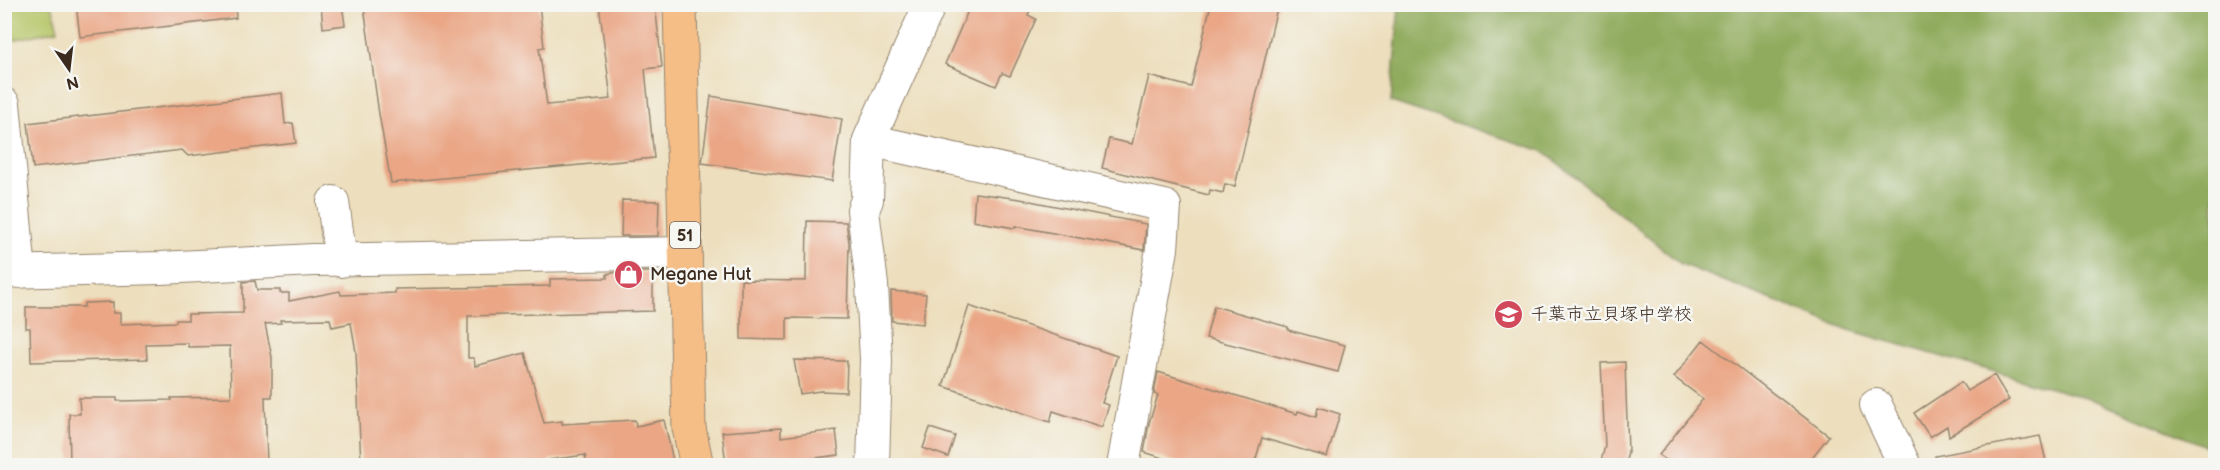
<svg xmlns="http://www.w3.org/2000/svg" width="2220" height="470" font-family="'Balsamiq Sans','Klee One',sans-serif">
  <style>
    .green { fill: #b6c669; stroke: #787844; stroke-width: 1.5 }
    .forest { fill: #90ab5d; stroke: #666a3e; stroke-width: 1.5 }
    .building { fill: #eaa685 }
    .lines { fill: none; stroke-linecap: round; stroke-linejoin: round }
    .minor-casing { stroke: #94846e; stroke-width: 34 }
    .trunk-casing { stroke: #94846e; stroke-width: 35 }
    .minor { stroke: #fff; stroke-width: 32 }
    .trunk { stroke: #f6be87; stroke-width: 33 }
    .labels { text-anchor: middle; stroke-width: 5; stroke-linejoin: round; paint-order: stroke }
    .shield { fill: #f6f6f2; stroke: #73675e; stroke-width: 1.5 }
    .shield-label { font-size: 16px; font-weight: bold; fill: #3b2a1e }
    .poi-label { font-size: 18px; fill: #3b2a1e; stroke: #f6f6f2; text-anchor: start }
  </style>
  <rect width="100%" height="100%" fill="#f6f6f2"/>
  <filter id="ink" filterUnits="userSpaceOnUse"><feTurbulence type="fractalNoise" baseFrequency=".0167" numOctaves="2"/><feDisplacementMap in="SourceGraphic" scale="12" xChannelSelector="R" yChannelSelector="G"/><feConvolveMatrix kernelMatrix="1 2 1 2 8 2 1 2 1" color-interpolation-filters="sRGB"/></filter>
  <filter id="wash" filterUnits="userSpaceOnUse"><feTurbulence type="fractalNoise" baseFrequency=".008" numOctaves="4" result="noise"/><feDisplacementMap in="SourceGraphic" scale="24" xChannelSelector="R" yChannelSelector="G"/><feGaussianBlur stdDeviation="1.35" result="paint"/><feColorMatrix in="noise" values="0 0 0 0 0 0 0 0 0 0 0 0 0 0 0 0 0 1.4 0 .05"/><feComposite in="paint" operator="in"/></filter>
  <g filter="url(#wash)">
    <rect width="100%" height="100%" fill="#eddfbd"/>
    <path class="green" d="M4 5H52L58 30 8 41Z"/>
    <path class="forest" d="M1399 5H2215V450L2096 401 1849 330 1681 264 1543 151 1391 102Z"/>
    <g id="blocks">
      <path class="building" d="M76 4H235L236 18 80 37Z
        M321 4H342L345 25 323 28Z
        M386 4H455L456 14 539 4 544 47 539 48 547 105 611 99 599 4H655L662 67 645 69 654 158 391 183 379 114 364 7Z
        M971 4H1033L1028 15 1036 19 1010 76 1002 73 996 86 945 64Z
        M1211 4H1278L1235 186 1225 184 1223 193 1210 190 1209 195 1102 168 1109 139 1132 144 1149 76 1191 87Z
        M282 93 285 124 293 123 296 143 188 156 182 150 33 168 28 123Z
        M711 96 842 119 832 181 702 163Z
        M975 193 1020 199 1146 224 1144 250 1015 226V228L973 221Z
        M622 200 659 201 658 236H621Z
        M807 221 846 222 849 242 847 319 787 318V340L741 339V280L806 281Z
        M618 272H653V311L468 316V358H474L475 366 525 353 544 423 562 421V424L635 420 636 426 664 420 674 465H587L585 455 549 460V465H361L356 352 351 323 332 327 330 319 280 320 281 323 265 324 272 357V397H265L267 465H70L69 414H80L79 398H117V401L172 400 171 398 231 397 230 346 188 347V343L146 344 147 359 31 362 30 328H26V307H84V303L113 302V313H120V324L176 322V320H188V314L243 313V282L255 281 257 290H280V293H289V301L340 291 341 295 395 293V289L550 286V279L607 278V274Z
        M891 291 926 294 923 324 892 321Z
        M969 306 1117 356 1102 403 1109 405 1102 427 1053 411 1050 422 943 386Z
        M1214 306 1288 327V330L1345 345 1338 372 1206 338Z
        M1703 340 1829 436 1806 465H1673L1659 455 1703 399 1674 377Z
        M794 360 847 361 846 392 820 391 800 394Z
        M1625 362 1628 452 1625 465H1600L1605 446 1601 363Z
        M1158 372 1297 414 1298 411 1316 417 1318 407 1340 414 1327 457 1262 438 1254 465H1184L1144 452 1149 423 1158 395 1154 394Z
        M1994 375 2009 400 1949 436 1947 426 1930 437 1914 413 1961 382 1967 391Z
        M781 428V437L836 430 839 455 783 462V465H726L722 432Z
        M930 428 955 436 948 457 923 448Z
        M2040 436 2047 465H1936L1935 456Z"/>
    </g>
  </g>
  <g filter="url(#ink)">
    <use href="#blocks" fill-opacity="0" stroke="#94846e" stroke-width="1.5"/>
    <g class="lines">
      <defs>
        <path id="minor" d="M4 104 20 272
          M869 140 1165 206 1162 249 1123 466
          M333 202 341 261
          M4 272 161 268 313 260 685 253
          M1876 405 1905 466
          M873 466 876 359 872 285 863 210 867 200 869 140 930 4"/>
        <path id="trunk" d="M680 4 689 428 697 466"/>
      </defs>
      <use href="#minor" class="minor-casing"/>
      <use href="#trunk" class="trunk-casing"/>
      <use href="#minor" class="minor"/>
      <use href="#trunk" class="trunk"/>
    </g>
  </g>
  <defs>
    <symbol id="shop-disc" viewBox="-11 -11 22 22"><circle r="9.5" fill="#d1495b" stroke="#f6f6f2"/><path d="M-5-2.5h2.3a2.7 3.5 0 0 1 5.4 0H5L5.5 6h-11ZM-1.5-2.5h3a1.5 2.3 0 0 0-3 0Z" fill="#fff"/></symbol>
    <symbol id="school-disc" viewBox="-11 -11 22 22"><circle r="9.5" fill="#d1495b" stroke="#f6f6f2"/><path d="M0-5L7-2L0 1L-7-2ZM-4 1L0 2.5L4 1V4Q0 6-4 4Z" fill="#fff"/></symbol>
  </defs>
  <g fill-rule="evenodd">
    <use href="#shop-disc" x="612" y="258" width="33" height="33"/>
    <use href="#school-disc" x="1492" y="298" width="33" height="33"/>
  </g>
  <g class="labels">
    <rect class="shield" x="670" y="222" width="30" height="26" rx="4.5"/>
    <g class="shield-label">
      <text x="685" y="241">51</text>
    </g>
    <g class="poi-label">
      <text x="650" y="280">Megane Hut</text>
      <text x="1530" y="320">千葉市立貝塚中学校</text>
    </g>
  </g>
  <rect width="2220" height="470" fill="none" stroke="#f6f6f2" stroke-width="24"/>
  <g transform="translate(69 69) rotate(166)" stroke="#f6f6f2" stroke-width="4.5" paint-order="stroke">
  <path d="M0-4.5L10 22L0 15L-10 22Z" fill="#3b2a1e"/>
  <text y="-9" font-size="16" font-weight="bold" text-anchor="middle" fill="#3b2a1e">N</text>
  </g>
</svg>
